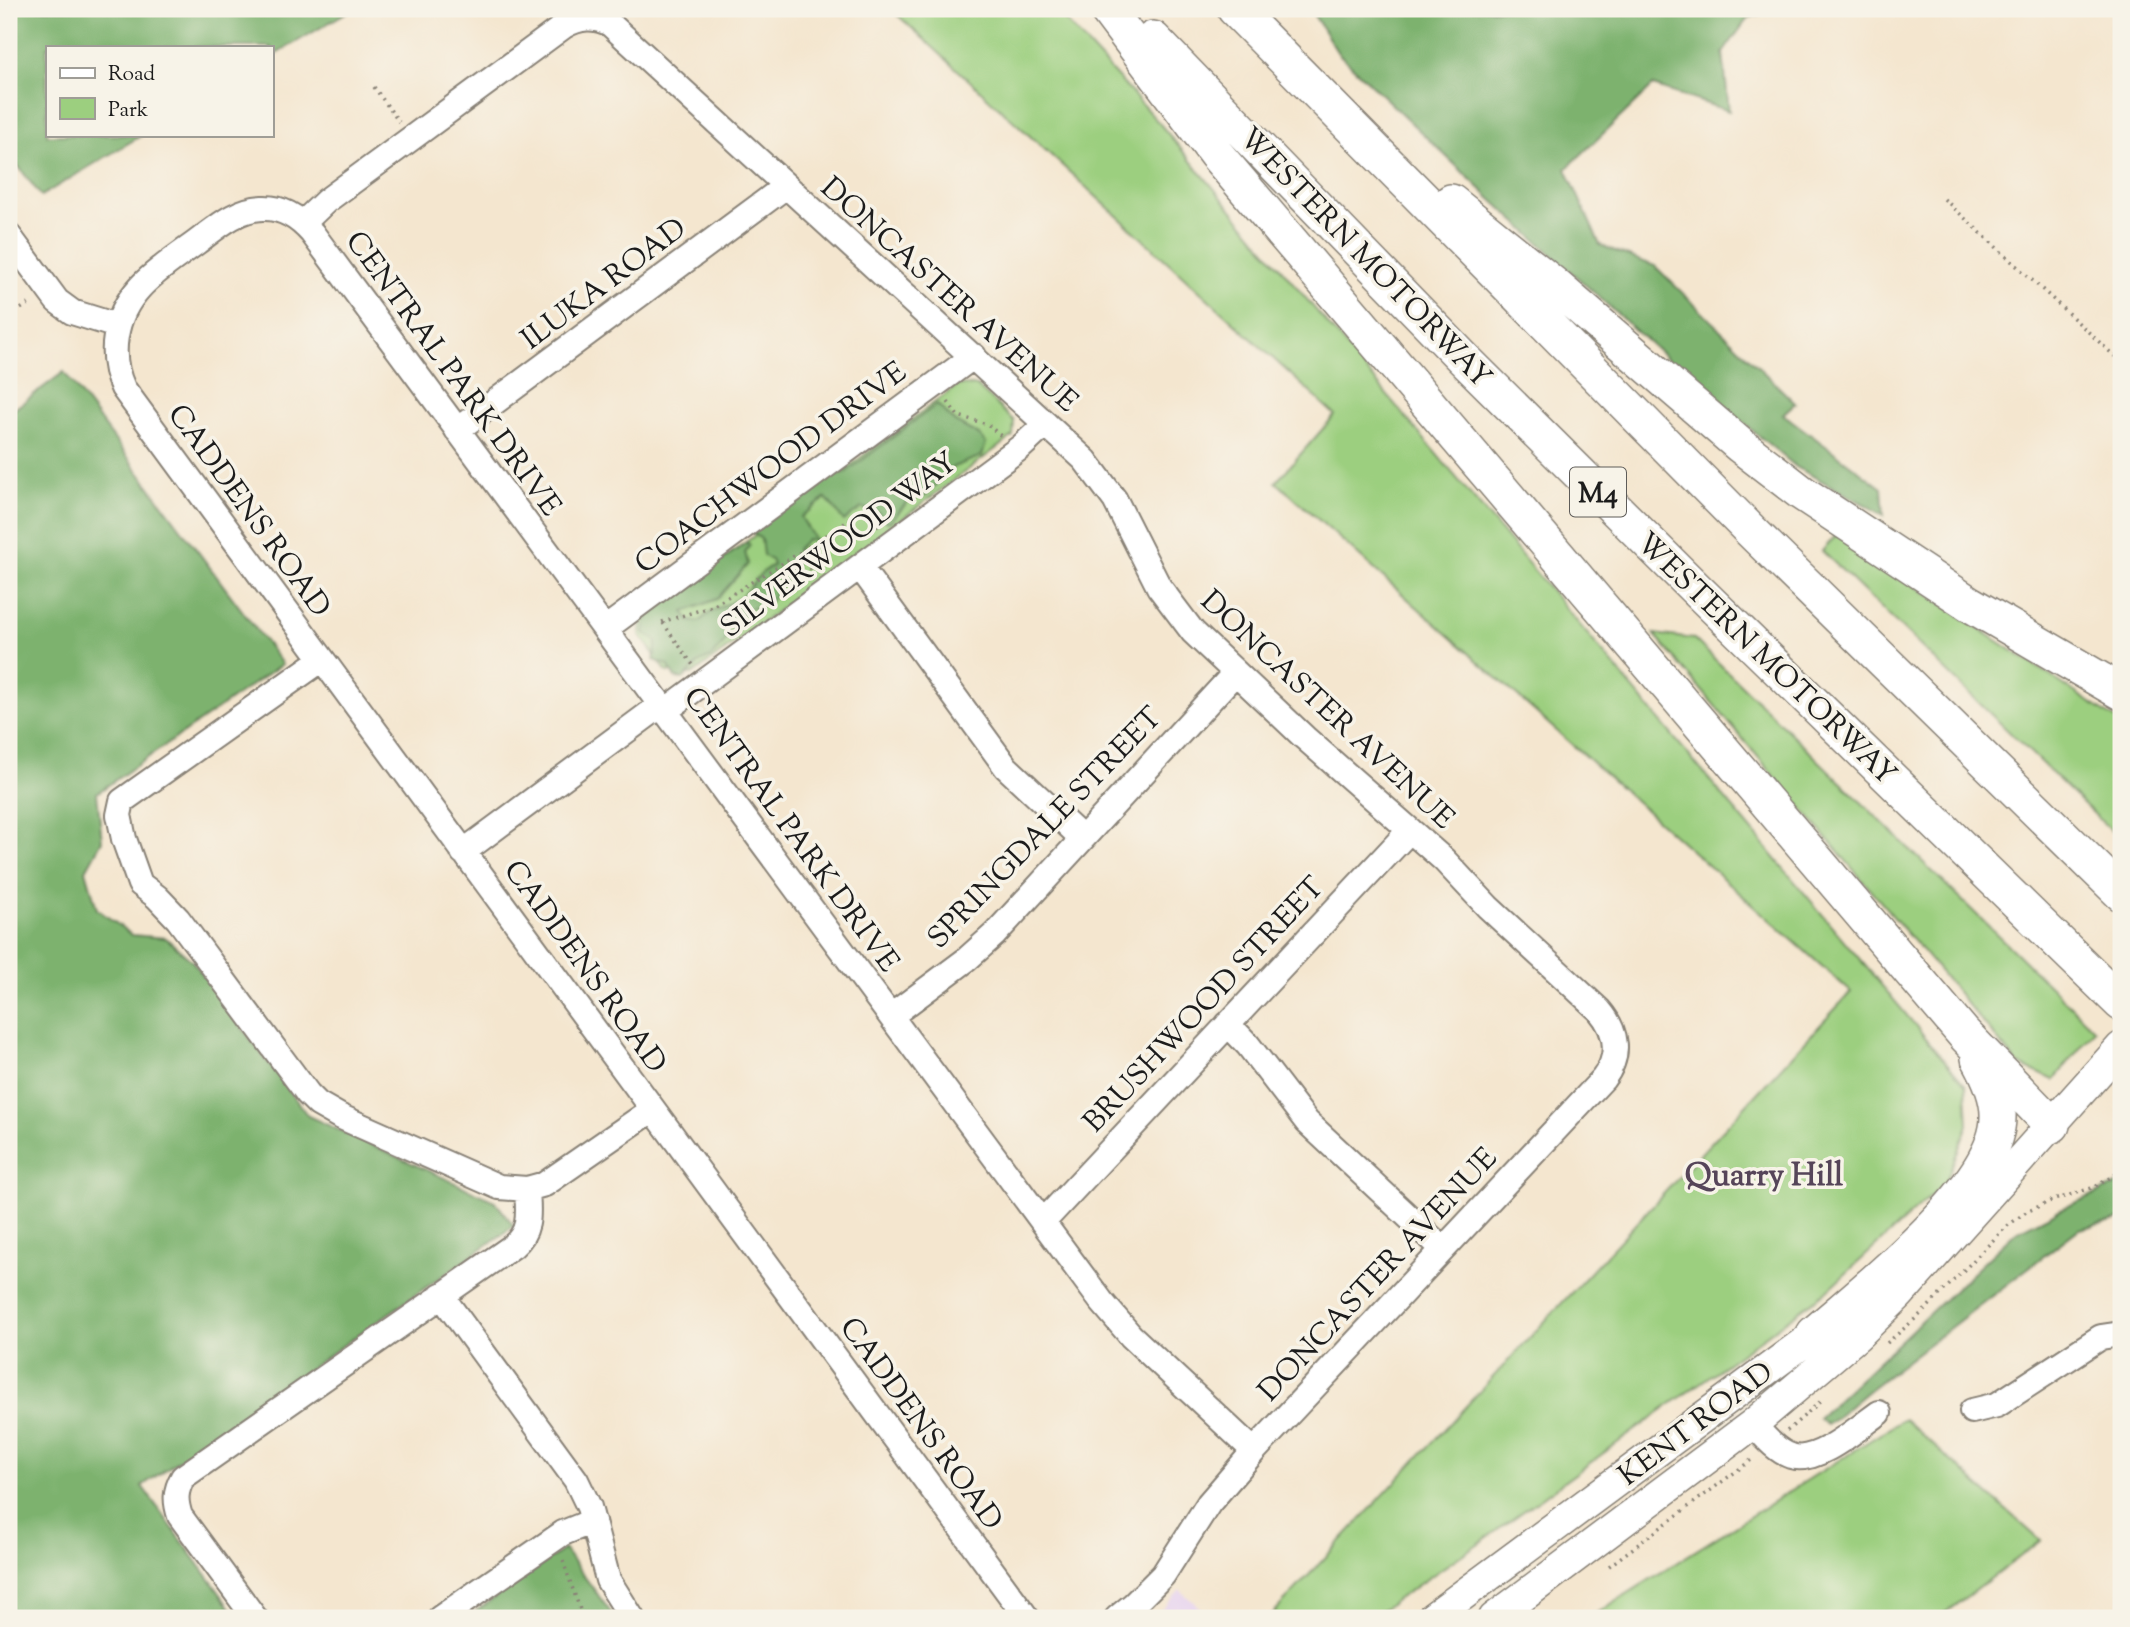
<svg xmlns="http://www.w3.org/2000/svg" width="2130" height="1627" font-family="'Sorts Mill Goudy',serif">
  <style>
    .built { fill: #e6d2f0 }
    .green { fill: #9ccf7f; stroke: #5c764e; stroke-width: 2 }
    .forest { fill: #7db26e; stroke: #4c6745; stroke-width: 2 }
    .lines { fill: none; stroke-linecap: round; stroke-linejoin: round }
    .minor-casing { stroke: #888176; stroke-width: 28 }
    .major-casing { stroke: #888176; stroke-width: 33 }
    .highway-casing { stroke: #888176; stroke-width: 38 }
    .path { stroke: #888176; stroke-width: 3.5; stroke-dasharray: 2 5; stroke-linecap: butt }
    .minor { stroke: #fff; stroke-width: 24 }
    .major { stroke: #fff; stroke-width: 30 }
    .highway { stroke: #fff; stroke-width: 35 }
    .labels { text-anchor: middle; stroke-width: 7; stroke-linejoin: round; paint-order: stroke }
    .shield { fill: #f7f3e8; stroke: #5e5c59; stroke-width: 2 }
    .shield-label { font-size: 28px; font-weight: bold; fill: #1c1c1c }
    .street-label { font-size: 30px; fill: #1c1c1c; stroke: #f7f3e8 }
    .neighbourhood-label { font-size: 32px; font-weight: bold; fill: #564559; stroke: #f7f3e8 }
  </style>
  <rect width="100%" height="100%" fill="#f7f3e8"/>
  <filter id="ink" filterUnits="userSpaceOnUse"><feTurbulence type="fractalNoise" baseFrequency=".0143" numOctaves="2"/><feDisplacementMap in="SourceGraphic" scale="14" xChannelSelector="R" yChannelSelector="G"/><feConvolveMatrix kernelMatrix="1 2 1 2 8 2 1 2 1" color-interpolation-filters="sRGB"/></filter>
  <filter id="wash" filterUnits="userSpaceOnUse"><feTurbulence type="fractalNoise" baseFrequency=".00686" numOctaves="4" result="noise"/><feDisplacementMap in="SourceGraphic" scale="28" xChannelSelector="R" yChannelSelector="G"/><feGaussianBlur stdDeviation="1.57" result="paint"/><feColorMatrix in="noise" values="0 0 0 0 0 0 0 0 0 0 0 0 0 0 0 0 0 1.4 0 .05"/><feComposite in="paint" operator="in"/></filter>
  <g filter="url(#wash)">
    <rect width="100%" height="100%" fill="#f4e6cf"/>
    <path class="built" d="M1180 1590 1211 1618H1154Z"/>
    <path class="green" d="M891 9H1055L1160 124 1966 1086 1968 1125 1945 1183 1827 1291 1485 1539 1370 1618H1269L1851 992 1276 482 1335 415Z
      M958 385 977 386 1014 421 1013 436 899 521 898 531 811 595 801 594 693 674 667 672 640 635 643 618 762 530 831 469 841 472Z
      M1837 534 2121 723V840L1822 551Z
      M1654 634 1694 639 2095 1030 2054 1080 2018 1064Z
      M1904 1419 2041 1541 1938 1618H1589Z"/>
    <path class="forest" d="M9 9H352L271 57V47H47V135H142L41 196 9 154Z
      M1310 9H1775L1748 18 1723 53 1729 111 1653 86 1566 169 1600 245 1655 266 1795 403 1783 414 1882 488 1884 515 1796 467 1667 359 1491 199 1338 53Z
      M64 372 282 664 97 793 102 841 86 870 97 909 132 935 166 938 193 962 308 1116 495 1201 514 1226 142 1486 238 1618H9V413Z
      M937 404 955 422 979 435 986 443 982 456 953 467 925 496 910 499 891 521 887 522 877 512 862 508 844 521 826 498 801 517 815 540 807 539 797 549 798 555 794 569 770 601 759 607 749 609 729 628 725 642 711 657 700 662 683 679 675 678 668 665 654 660 657 641 644 633 648 614 747 542 750 545 745 552 748 564 717 599 684 612 689 621 699 622C710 610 723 607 737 599 752 589 755 574 773 565L771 560 763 555 761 539 751 531 831 475H842Z
      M2121 1183V1219L2079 1229 1869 1390 1827 1425 1818 1418 2016 1232 2061 1209Z
      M564 1549 615 1618H466Z"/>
  </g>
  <g filter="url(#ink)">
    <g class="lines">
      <defs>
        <path id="minor" d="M303 223 326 201 564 26C580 17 594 16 610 24L1085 460 1115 500 1159 587 1193 632 1305 738 1444 860 1488 907 1599 1010C1618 1032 1621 1056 1603 1079L1254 1451 1209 1503 1163 1575 1134 1604 1117 1618
          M9 236 57 301 72 312 117 326
          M457 430 786 186
          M860 567 1006 767 1082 838
          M605 629 974 356
          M321 660 122 801 119 815 124 839 140 884 157 897 178 919 308 1094 318 1104 339 1116 499 1187 527 1189 545 1184 652 1110
          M665 711 1021 447 1046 424
          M463 852 661 705
          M891 1016 966 960 995 934 1235 673
          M1228 1024 1248 1045 1307 1122 1443 1249
          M1043 1222 1410 830
          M441 1295 576 1480 589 1507 608 1580 632 1618
          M1972 1411 1997 1405 2101 1337 2121 1334
          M1753 1424C1764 1436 1776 1451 1791 1456 1816 1465 1859 1427 1879 1413
          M255 1618 180 1516C175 1501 175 1491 183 1477L513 1246C532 1230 528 1212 527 1189
          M440 1618 563 1533 593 1521
          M1027 1618 123 388C115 371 113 354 116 336 123 289 162 268 197 242 216 228 236 209 262 208 282 207 299 218 312 233L1101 1301 1131 1336 1254 1451"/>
        <path id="major" d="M1432 1618 1834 1320
          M1494 1618 1753 1424 1857 1336 1899 1295 2121 1047"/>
        <path id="highway" d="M1107 9 1216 154 1964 1034 2052 1125
          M1235 9 1751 531 2121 893
          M1153 39 1462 357 1695 588 2121 1003
          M1451 202 1554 285 1741 446 1802 493 1970 604 2121 692
          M1814 1334C1864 1290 1997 1187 1998 1118 1999 1097 1989 1076 1979 1058"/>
      </defs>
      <use href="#minor" class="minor-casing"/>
      <use href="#major" class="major-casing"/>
      <use href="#highway" class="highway-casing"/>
      <path class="path" d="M374 87 399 122
        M1944 199 2121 362
        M9 316 32 302
        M948 402 958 416 987 424 1001 436
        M2119 523 2121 517
        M814 576 802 551 862 512 879 526
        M662 622 713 606 802 551
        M663 623 693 665
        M1887 1343 1922 1313 2006 1227 2026 1212 2051 1201 2095 1187 2121 1171
        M1787 1431 1821 1401
        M563 1561 583 1618
        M1609 1566 1754 1458"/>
      <use href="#minor" class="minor"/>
      <use href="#major" class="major"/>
      <use href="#highway" class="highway"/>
    </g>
  </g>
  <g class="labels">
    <rect class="shield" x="1570" y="467.5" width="56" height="49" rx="5"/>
    <g class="shield-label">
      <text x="1598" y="502">M4</text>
    </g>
    <g class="street-label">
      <text transform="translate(1366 257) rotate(46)" y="10">WESTERN MOTORWAY</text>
      <text transform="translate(603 283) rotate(-37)" y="10">ILUKA ROAD</text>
      <text transform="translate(950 294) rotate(42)" y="10">DONCASTER AVENUE</text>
      <text transform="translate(454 373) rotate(54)" y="10">CENTRAL PARK DRIVE</text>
      <text transform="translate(770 467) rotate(-37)" y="10">COACHWOOD DRIVE</text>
      <text transform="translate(250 510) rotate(54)" y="10">CADDENS ROAD</text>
      <text transform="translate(838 544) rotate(-37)" y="10">SILVERWOOD WAY</text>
      <text transform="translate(1767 658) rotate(44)" y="10">WESTERN MOTORWAY</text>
      <text transform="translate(1328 709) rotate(43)" y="10">DONCASTER AVENUE</text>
      <text transform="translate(1044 827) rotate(-46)" y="10">SPRINGDALE STREET</text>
      <text transform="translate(792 829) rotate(54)" y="10">CENTRAL PARK DRIVE</text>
      <text transform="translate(586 966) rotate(54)" y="10">CADDENS ROAD</text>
      <text transform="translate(1203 1004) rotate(-47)" y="10">BRUSHWOOD STREET</text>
      <text transform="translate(1377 1274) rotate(-47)" y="10">DONCASTER AVENUE</text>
      <text transform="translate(922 1423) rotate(54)" y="10">CADDENS ROAD</text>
      <text transform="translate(1695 1423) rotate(-37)" y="10">KENT ROAD</text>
    </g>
    <g class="neighbourhood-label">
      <text x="1764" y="1185">Quarry Hill</text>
    </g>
  </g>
  <rect width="2130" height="1627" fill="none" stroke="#f7f3e8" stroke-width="35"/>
  <rect x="46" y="46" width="228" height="91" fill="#f7f3e8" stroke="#9f9d96" stroke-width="2"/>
  <rect x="60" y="68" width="35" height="10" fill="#ffffff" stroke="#9f9d96" stroke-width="2"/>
  <text x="108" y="80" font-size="21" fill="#1c1c1c">Road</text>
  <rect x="60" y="98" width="35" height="21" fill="#9ccf7f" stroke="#9f9d96" stroke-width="2"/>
  <text x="108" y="116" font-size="21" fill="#1c1c1c">Park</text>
</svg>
